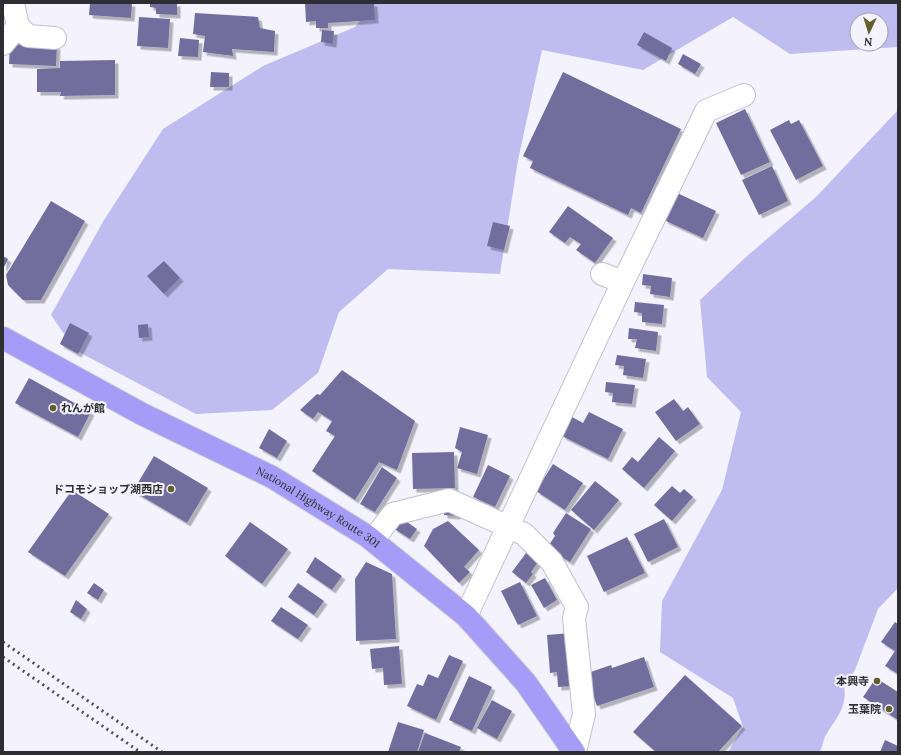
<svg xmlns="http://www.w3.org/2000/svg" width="901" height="755" font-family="Lora,'Noto Sans JP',serif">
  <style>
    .forest { fill: #bfbdf0; fill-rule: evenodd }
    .building { fill: #716e9d; filter: url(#shadow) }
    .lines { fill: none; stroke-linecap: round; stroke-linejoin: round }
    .street-casing { stroke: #c0c0cd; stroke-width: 24 }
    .highway-casing { stroke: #d1d1d2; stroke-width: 24 }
    .street { stroke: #fff; stroke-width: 22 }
    .highway { stroke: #a49cf6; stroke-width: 22 }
    .rail { stroke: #4f4f55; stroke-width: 3; stroke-dasharray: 2 4; stroke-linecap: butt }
    .poi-dot { fill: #615f2c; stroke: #f3f2fd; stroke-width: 1.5 }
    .labels { text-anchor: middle; stroke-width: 4; stroke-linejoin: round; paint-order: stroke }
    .poi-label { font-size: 11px; font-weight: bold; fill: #2d2d32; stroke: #f3f2fd; text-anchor: end }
    .street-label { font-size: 11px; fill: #2d2d32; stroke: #f3f2fd }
  </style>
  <defs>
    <filter id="shadow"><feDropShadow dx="3.5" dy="3.5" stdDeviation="0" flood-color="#0004"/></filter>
  </defs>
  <rect width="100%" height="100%" fill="#f3f2fd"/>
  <path class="forest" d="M375 3H898V47L790 54 733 17 643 70 542 50 518 160 500 274 388 269 339 312 318 373 272 410 196 414 75 350 51 315 104 220 163 129 263 66 355 27ZM857 20H881V44H857Z
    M898 110V588L878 609 855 670 844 685C848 709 835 718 825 737 823 742 822 747 820 752H728L743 727 733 698 660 652 662 601 722 490 741 412 707 377 700 300 746 257 816 197Z"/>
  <path class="building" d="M90 3H132L131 18 89 15Z
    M150 3H177V15L156 14V8L150 7Z
    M305 3H374L375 20 328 23V28H316V21L306 22Z
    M195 13 258 17 260 28 275 31 274 52 232 49 233 56 203 52 205 36 193 34Z
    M139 17 170 19 168 48 137 46Z
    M322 30 334 31 333 44 321 42Z
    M644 32 672 48 666 61 637 45Z
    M180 38 199 40 198 57 178 56Z
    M10 44 57 46 56 66 9 64Z
    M683 54 701 64 695 74 678 64Z
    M115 60V95L60 96 61 92H37V69L60 68V61Z
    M211 72 229 73V87H210Z
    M563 72 681 129 641 213 631 208 628 215 530 168 533 161 523 156Z
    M745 109 770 162 741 175 716 123Z
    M789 120 791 124 799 120 823 166 796 180 770 130Z
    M772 166 788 201 759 215 742 180Z
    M677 193 716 211 703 238 664 220Z
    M51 201 85 221 41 300H23L8 285 6 275Z
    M568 206 613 238 595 263 576 250 581 244 570 237 565 243 549 232Z
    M493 222 510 226 504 250 487 246Z
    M3 256 8 259 3 269Z
    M164 261 180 278 164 294 147 276Z
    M643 274 672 278 670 297 650 294 651 286 642 285Z
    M635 302 664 305 662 324 642 322V313L634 312Z
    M70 323 89 333 78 354 60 344Z
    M148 324 149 337 139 338 138 325Z
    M629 328 658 332 656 351 635 348 637 339H628Z
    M617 355 646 359 643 378 623 375 624 366 615 365Z
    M342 370 415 421 397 470 379 462 355 500 312 471 335 436 326 431 332 421 318 412 313 419 300 410 317 394 320 395Z
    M29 378 91 412 78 437 15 403Z
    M606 382 635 385 632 404 612 402 613 393 605 392Z
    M674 399 683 411 688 407 700 424 676 441 655 412Z
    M589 412 623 429 608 459 562 436 572 417 583 423Z
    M460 427 488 435 477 474 457 468 462 452 455 448Z
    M269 429 287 441 277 458 259 448Z
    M659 437 675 451 644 488 622 469 632 457 638 462Z
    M454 452 455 488 413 489 412 453Z
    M154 456 208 488 187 523 133 491Z
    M553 464 583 483 565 510 536 491Z
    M488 465 510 476 495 507 473 497Z
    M382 467 397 478 375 512 360 504Z
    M595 481 619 500 594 530 571 510Z
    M672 486 680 493 684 489 693 497 672 521 654 505Z
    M72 490 109 514 65 576 28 552Z
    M444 507 458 508 457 516 444 515Z
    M566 513 591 529 570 562 547 548 555 536 553 533Z
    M400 517 417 529 410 539 393 528Z
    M664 519 678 547 648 562 634 534Z
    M448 521 479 550 464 567 470 572 459 583 424 546 433 529Z
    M250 522 288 549 262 584 225 556Z
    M627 537 645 573 604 592 587 556Z
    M526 553 538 562 531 572 533 574 526 583 512 572Z
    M315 557 342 576 332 590 306 572Z
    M366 562 392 574 396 639 356 641 355 579Z
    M545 578 557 600 544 608 531 585Z
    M520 582 537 616 518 625 501 591Z
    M94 583 104 590 98 600 87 593Z
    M298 583 324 601 314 615 288 597Z
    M76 600 87 609 81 619 70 612Z
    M281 607 308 625 298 639 271 621Z
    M895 622 898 624V674L885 666 895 651 881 642Z
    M570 633 574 686 558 687 557 672 550 673 547 635Z
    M399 646 402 684 384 685 383 668 372 669 370 649Z
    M449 655 463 661 436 720 407 706 417 684 423 686 428 674 438 678Z
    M644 657 654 687 597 706 585 674 611 665 612 668Z
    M685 675 742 726 718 752H656L633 732Z
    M469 676 492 687 472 731 449 720Z
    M876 678 898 692V720L863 697Z
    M492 700 512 711 497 739 477 728Z
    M398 722 424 730 417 752H388Z
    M425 733 461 747 459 752H418Z
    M885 740 898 746V752H880Z"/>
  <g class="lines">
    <defs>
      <path id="street" d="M18 26 28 36 55 38
        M3 44 18 26 13 3
        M602 274 623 282
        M373 540 393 514 449 500 524 534 552 562 577 607 574 618 584 714 575 752
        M466 616 623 282 694 136 706 111 744 95"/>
      <g id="highway">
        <path id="s1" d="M3 338 142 414 272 477 367 536 466 616 526 683 574 752"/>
      </g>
    </defs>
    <use href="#street" class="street-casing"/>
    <use href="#highway" class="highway-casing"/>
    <use href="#street" class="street"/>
    <use href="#highway" class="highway"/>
    <path class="rail" d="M3 642 162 752
      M3 657 140 752"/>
  </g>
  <g class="poi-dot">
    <circle cx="53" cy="408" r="4"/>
    <circle cx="171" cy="489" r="4"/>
    <circle cx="877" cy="681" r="4"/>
    <circle cx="889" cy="709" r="4"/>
  </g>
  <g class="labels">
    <g class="poi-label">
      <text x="61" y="412" text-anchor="start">れんが館</text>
      <text x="163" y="493">ドコモショップ湖西店</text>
      <text x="869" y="685">本興寺</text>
      <text x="881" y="713">玉葉院</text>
    </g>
    <g class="street-label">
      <text dy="4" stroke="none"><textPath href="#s1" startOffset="358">National Highway Route 301</textPath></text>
    </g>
  </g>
  <rect width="901" height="755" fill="none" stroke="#2d2d32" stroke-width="8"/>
  <g transform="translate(869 32) rotate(184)"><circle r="19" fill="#f3f2fd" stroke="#a4a3ac"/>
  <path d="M0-3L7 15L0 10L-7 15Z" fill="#615f2c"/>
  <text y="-6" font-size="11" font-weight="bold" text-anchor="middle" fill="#2d2d32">N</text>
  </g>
</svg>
